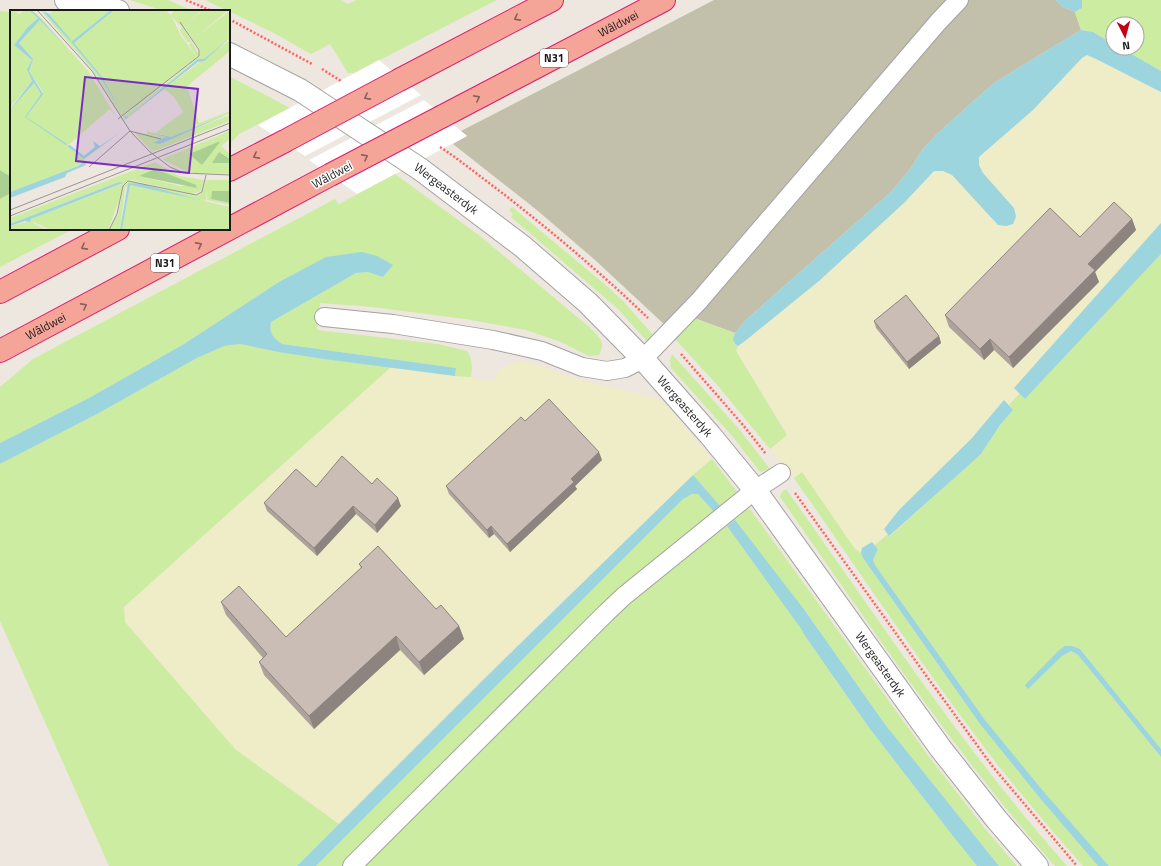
<svg xmlns="http://www.w3.org/2000/svg" width="1161" height="866" font-family="'Titillium Web',sans-serif">
  <style>
    .construction { fill: #c2c0ab }
    .farmland { fill: #eeedc8 }
    .grass { fill: #cceca1 }
    .forest { fill: #a9cf91 }
    .water { fill: #9cd5de }
    .pier { fill: #fff }
    .lines { fill: none; stroke-linecap: round; stroke-linejoin: round }
    .service-casing { stroke: #a2a2a2; stroke-width: 20 }
    .tertiary-casing { stroke: #a2a2a2; stroke-width: 24 }
    .trunk-casing { stroke: #de196e; stroke-width: 24 }
    .path { stroke: #ff615e; stroke-width: 2.5; stroke-dasharray: 2 2; stroke-linecap: butt }
    .service { stroke: #fff; stroke-width: 18 }
    .tertiary { stroke: #fff; stroke-width: 22 }
    .trunk { stroke: #f5a498; stroke-width: 22 }
    .trunk-bridge-casing { stroke: #de196e; stroke-width: 24; stroke-linecap: butt }
    .trunk-bridge { stroke: #f5a498; stroke-width: 22 }
    .wall { fill: #ada39c }
    .shaded-wall { fill: #8d847f }
    .building { fill: #c9bdb5; stroke: #8d847f }
    .oneway { stroke: #88605a }
    .labels { text-anchor: middle; stroke-width: 3; stroke-linejoin: round; paint-order: stroke }
    .shield { fill: #fff; stroke: #5f5f5f; stroke-width: 1 }
    .shield-label { font-size: 11px; font-weight: bold; fill: #1b1b1b }
    .street-label { font-size: 12px; fill: #1b1b1b; stroke: #fff }
    .inset-road { fill: none; stroke: #999591; stroke-width: 1 }
    .view { fill: #7b2cbf; fill-opacity: 0.15; stroke: #7b2cbf; stroke-width: 2 }
    .inset-edge { fill: none; stroke: #1b1b1b; stroke-width: 2 }
  </style>
  <rect width="100%" height="100%" fill="#ede7df"/>
  <path class="construction" d="M714 0H1056L1063 7 1075 12 1081 30 994 83 938 133 922 150 911 168 892 191 746 320 735 333 694 318 676 340 666 326 595 260 538 211 453 144 467 136 461 131Z"/>
  <path class="farmland" d="M1087 55 1161 92V223L1015 388 1020 393 1009 405 1004 400 972 438 884 529 888 534 875 545 873 542 862 548 861 553 855 549 802 473 794 478 770 449 787 434 736 351 738 346 819 281 905 202 934 171 943 170 952 175 998 225 1014 208 983 173 979 165V157L1033 110 1082 58Z
    M521 361 536 365 583 381 653 397 663 402 712 459 669 498 484 679 339 824 236 750 125 622 124 607 391 367 493 381 499 370 510 364Z"/>
  <path class="grass" d="M130 0H168L193 11H164Z
    M205 0H341L348 4 356 0H497L354 73H348L330 44 311 54 272 32Z
    M1082 0H1161V71L1121 48H1137V24H1113V44L1093 32 1081 30 1075 12 1082 8Z
    M0 11 11 12V177L0 170Z
    M229 76 290 108 239 134 229 145Z
    M395 174 480 236 588 326C598 336 607 341 599 355L589 356 561 342 526 330 465 319 372 307 320 303 317 330 438 344 467 351C473 360 472 367 471 377L455 376 456 368 282 344C273 338 269 334 271 322L356 273 368 272 383 277 392 265 279 282 184 344 89 398 0 443V387L33 359 335 199 339 204Z
    M11 193V229H73L0 267V199Z
    M512 207 608 287 625 303 654 336 650 340H646L618 309 511 217 513 214 509 210Z
    M1161 254V749L1080 649 1066 646 1028 688 1062 656 1071 651 1078 655 1161 757V866H1109L1044 792 985 720 875 565 873 560 878 549 875 545 888 534 890 536 959 474 981 454 1000 425 1013 410 1009 405 1020 393 1025 399Z
    M694 318 735 333 733 339 735 344 738 346 736 351 787 435 770 449 719 387 676 340Z
    M240 344 278 352 391 367 124 607 125 622 236 750 339 824 297 866H109L0 621V464L97 414 197 358 224 346Z
    M672 354 738 428 770 469 760 472 733 437 671 368 670 361Z
    M712 459 738 493 346 866H316L683 498 692 494H698L715 513 721 507 693 475Z
    M802 472 855 549 861 553 863 558 980 724 1039 797 1098 866H1083C1054 833 1025 799 997 764 926 672 861 574 794 478Z
    M786 489C877 617 963 749 1067 866H1055C953 751 868 622 780 497L782 492Z
    M750 509 930 758 986 830 1017 866H999L884 723 806 612 727 526 803 630V633L870 729 949 831 977 866H359L604 622 742 511Z"/>
  <path class="forest" d="M0 170 11 177V193L0 199Z"/>
  <path class="water" d="M1056 0H1082V8L1075 12 1063 7Z
    M1081 30 1093 32 1113 44V48H1121L1161 71V92L1096 59 1087 55 1082 58 1033 110 979 157V165L983 173 1014 208 1016 217 1013 224 1006 226 998 225 952 175 943 171H934L905 202 819 281 745 341 738 346 735 344 733 339 735 333 746 320 892 191 911 168 922 150 938 133 994 83Z
    M1161 223V254L1025 399 1014 388Z
    M362 252 377 256 393 265 383 277 368 272 356 273 271 322C269 333 273 338 282 344L456 368 455 376 324 359 278 352 240 344 224 346 197 358 97 414 0 464V443L89 398 184 344 279 282 326 257Z
    M1004 400 1013 410 1000 425 981 454 959 474 889 536 884 529 899 510 972 438Z
    M693 475 721 507 715 513 698 494H692L683 499 316 866H297L484 679Z
    M735 520 806 612 884 723 999 866H977L949 831 870 729 803 633 802 630 727 526Z
    M872 542 878 549 873 560 875 565 985 720 1044 792 1109 866H1098L1039 797 980 724 863 558 861 553 862 548Z
    M1065 646H1072L1080 649 1161 749V757L1078 655 1071 651 1062 656 1028 689 1025 685 1058 651Z"/>
  <path class="pier" d="M379 60 421 95 305 156 258 125Z
    M424 100 467 136 357 194 309 160Z"/>
  <g class="lines">
    <defs>
      <path id="service" d="M324 317 393 324 493 340 542 351 582 367 607 371 625 368 643 359 699 301 939 21 959 0
        M352 866 606 613 624 596 755 490 781 473"/>
      <g id="tertiary">
        <path d="M66 0 118 11"/>
        <path id="s1" d="M229 54 300 90 420 169 522 246 588 303 643 359 710 435 755 490 941 749 997 820 1037 866"/>
      </g>
      <g id="trunk">
        <path d="M401 79 552 0"/>
        <path id="s2" d="M443 116 664 0"/>
        <path d="M229 170 283 142"/>
        <path d="M0 292 118 229"/>
        <path id="s3" d="M0 351 330 175"/>
      </g>
    </defs>
    <use href="#service" class="service-casing"/>
    <use href="#tertiary" class="tertiary-casing"/>
    <use href="#trunk" class="trunk-casing"/>
    <path class="path" d="M186 0 212 11
      M229 19 312 64
      M322 69 341 81
      M440 147C460 160 478 175 497 189 549 229 600 272 648 318
      M681 354 743 425 766 454
      M795 493 925 674 993 767 1077 866"/>
    <use href="#service" class="service"/>
    <use href="#tertiary" class="tertiary"/>
    <use href="#trunk" class="trunk"/>
    <defs>
      <path id="trunk-bridge" d="M283 142 401 79
        M330 175 443 116"/>
    </defs>
    <use href="#trunk-bridge" class="trunk-bridge-casing"/>
    <use href="#trunk-bridge" class="trunk-bridge"/>
  </g>
  <path class="wall" d="M1132 219 1136 230 1095 272 1099 282 1013 368 994 350 984 360 949 327 945 315 1080 237Z
    M874 321 939 336 941 343 909 369 876 328Z
    M525 421 602 460 575 486 577 489 510 552 494 534 489 538 449 494 446 486Z
    M372 484 401 506 377 533 356 514 317 556 267 511 264 503Z
    M359 564 436 609 459 626 464 639 424 675 400 650 314 729 264 675 259 662 263 658 226 615 221 602 286 637 361 568Z"/>
  <path class="shaded-wall" d="M1132 219 1136 230 1095 272 1099 282 1013 368 1009 357 1088 264Z
    M939 336 941 343 909 369 907 362Z
    M990 339 994 350 984 360 980 349Z
    M599 452 602 460 575 486 577 489 510 552 507 544 571 479Z
    M398 498 401 506 377 533 375 525Z
    M353 506 356 514 317 556 314 548Z
    M491 526 494 534 489 538 487 530Z
    M459 626 464 639 424 675 419 662Z
    M396 636 400 650 314 729 309 716Z"/>
  <path class="building" d="M1114 202 1132 219 1088 264 1095 270 1009 357 990 339 980 349 945 315 1050 208 1080 237Z
    M906 295 939 336 907 362 874 321Z
    M549 399 599 452 571 479 574 482 507 544 491 526 487 530 446 486 521 417 525 421Z
    M342 456 372 484 377 478 398 498 375 525 353 506 314 548 264 503 296 469 316 487Z
    M378 546 436 609 441 605 459 626 419 662 396 636 309 716 259 662 267 654 221 602 239 586 286 637 362 567 359 564Z"/>
  <defs><path id="oneway-chevron" d="M-2-3.5L2.5 0L-2 3.5" fill="none" stroke-width="1.6" stroke-linecap="round" stroke-linejoin="round"/></defs>
  <g class="oneway">
    <use href="#oneway-chevron" transform="translate(517 18) rotate(152)"/>
    <use href="#oneway-chevron" transform="translate(367 97) rotate(152)"/>
    <use href="#oneway-chevron" transform="translate(477 98) rotate(-28)"/>
    <use href="#oneway-chevron" transform="translate(256 156) rotate(152)"/>
    <use href="#oneway-chevron" transform="translate(365 157) rotate(-28)"/>
    <use href="#oneway-chevron" transform="translate(199 245) rotate(-28)"/>
    <use href="#oneway-chevron" transform="translate(84 247) rotate(152)"/>
    <use href="#oneway-chevron" transform="translate(84 306) rotate(-28)"/>
  </g>
  <g class="labels">
    <g class="shield">
      <rect x="540" y="49" width="28" height="18" rx="3"/>
      <rect x="151" y="254" width="28" height="18" rx="3"/>
    </g>
    <g class="shield-label">
      <text x="554" y="62">N31</text>
      <text x="165" y="267">N31</text>
    </g>
    <g class="street-label">
      <text dy="4" stroke="none"><textPath href="#s2" startOffset="198">Wâldwei</textPath></text>
      <text transform="translate(332 175) rotate(-28)" y="4">Wâldwei</text>
      <text dy="4" stroke="none"><textPath href="#s1" startOffset="256">Wergeasterdyk</textPath></text>
      <text dy="4" stroke="none"><textPath href="#s3" startOffset="52">Wâldwei</textPath></text>
      <text dy="4" stroke="none"><textPath href="#s1" startOffset="580">Wergeasterdyk</textPath></text>
      <text dy="4" stroke="none"><textPath href="#s1" startOffset="904">Wergeasterdyk</textPath></text>
    </g>
  </g>
  <g transform="translate(10 10)">
    <rect width="220" height="220" fill="#ede7df"/>
    <path d="M0 0H12L6 3 10 4 14 0H22L31 8 78 61 107 108 100 99 57 136 74 149 72 154 0 182V100L23 72 31 84 19 102 33 82 19 61 23 49 9 33 30 10 55 36 28 7 18 17 4 35 22 50 17 58 22 71 0 98V38L3 37H0ZM30 0 37 5 60 31 39 4 44 0H101L61 32 91 68 113 105 92 67 64 33 104 0H156L160 5 165 0H192L175 15 193 0H219L184 28 220 1V28L194 49H188L118 107 114 106 116 109 114 111 113 106 127 97 190 46V40L171 12 189 45 127 96 111 106 83 61ZM162 7 172 17 170 21 177 32H181L179 35 186 46 171 26ZM220 30V41L177 76 189 113 220 101V103L161 127 145 123 173 102 164 87 154 79ZM220 105V111L142 142 124 122 137 124V121L156 127 145 134ZM220 121V129L211 136 220 144V149L209 142 202 153H220V164L185 163 173 160 152 149ZM208 132 192 155 179 144ZM145 152 169 166 194 170 192 181 182 184 121 170 116 171 98 220H41L24 212 23 213 36 220H0V216L21 211V209L112 174 109 172 0 214V208ZM145 159 162 167 187 176H170L129 166ZM196 170H220V181H202L201 189 220 193V195L197 190 198 177 196 190 193 191 220 197V220H112L120 175 190 190 120 173 115 178 110 220H99L108 204 114 176 120 171 186 186 193 182Z" fill="#cceca1" fill-rule="evenodd"/>
    <path d="M210 132 192 155 179 144 208 132ZM209 142 220 149V153H202ZM145 159 186 175 187 178 129 166ZM202 181H220V193L201 189Z" fill="#a9cf91"/>
    <path d="M19 0H21L30 8 55 36 30 10 9 33 23 49 19 61 33 84 16 107 57 134 56 135 15 107 31 84 24 73 0 100 22 71 17 59 22 50 4 35 18 17 28 8ZM32 0 39 4 61 30 60 31ZM101 0H104L64 33 92 67 113 105 91 68 61 32ZM220 28 194 51 188 52 116 109 114 106 118 107 188 49H194ZM220 103 150 134 143 133 156 127 138 122 161 127ZM111 122 74 149 57 136 60 135 74 146 85 137 83 131 90 136ZM75 151 76 155 57 163 55 167 0 188V182L68 156ZM109 172 113 173 21 209 20 212 15 211 0 216V214ZM118 173 132 174 190 190 120 175 112 220H110Z" fill="#9cd5de"/>
    <path class="inset-road" d="M27 0 82 61 120 121 140 142 160 157 174 163 220 165M108 109 189 46V40L170 12M79 157 120 121 151 129M0 200 220 113M0 206 220 119M99 220 107 204 113 176 118 171 186 185 192 182 196 165"/>
    <path class="view" d="M75 67 188 79 179 163 66 151Z"/>
    <rect width="220" height="220" class="inset-edge"/>
  </g>
  <g transform="translate(1125 36) rotate(174)"><circle r="19" fill="#ffffff" stroke="#a4a4a4"/>
  <path d="M0-3L7 15L0 10L-7 15Z" fill="#c50012"/>
  <text y="-6" font-size="11" font-weight="bold" text-anchor="middle" fill="#1b1b1b">N</text>
  </g>
</svg>
